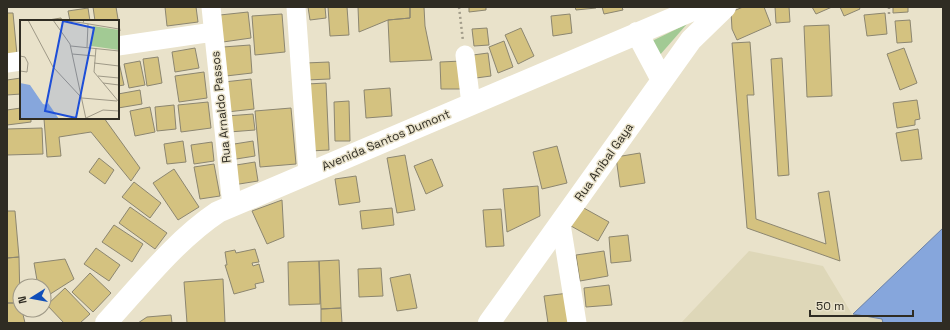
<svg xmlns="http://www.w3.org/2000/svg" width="950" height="330" font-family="'Space Grotesk',sans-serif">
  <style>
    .built { fill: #ded7b8 }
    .green { fill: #a2ca94 }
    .water { fill: #86a6dc; stroke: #6c81a4 }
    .building { fill: #d4c280; stroke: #8c8670 }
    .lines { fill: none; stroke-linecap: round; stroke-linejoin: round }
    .path { stroke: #a39d8b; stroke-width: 2.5; stroke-dasharray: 2 3; stroke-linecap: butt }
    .minor { stroke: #fff; stroke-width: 19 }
    .major { stroke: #fff; stroke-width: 22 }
    .labels { text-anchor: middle; stroke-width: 3; stroke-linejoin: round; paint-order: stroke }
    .street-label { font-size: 12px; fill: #2f2c23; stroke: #e9e2ca }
    .inset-road { fill: none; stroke: #9f9987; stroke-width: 1 }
    .view { fill: #1d4ed8; fill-opacity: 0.15; stroke: #1d4ed8; stroke-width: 2 }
    .inset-edge { fill: none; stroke: #2f2c23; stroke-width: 2 }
  </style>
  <rect width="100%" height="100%" fill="#e9e2ca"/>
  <path class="built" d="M749 251 823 266 852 314 882 319 883 323H681Z"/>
  <path class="green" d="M687 24 659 56 652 41Z"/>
  <path class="water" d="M943 228V323H883L882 319 853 314Z"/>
  <path class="building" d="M93 7H116L120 31 118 32V21H95Z
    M165 7H196L198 22 167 26Z
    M308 7H325L326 18 310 20Z
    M328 7H347L349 35 330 36Z
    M358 7H410V18L388 20 359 32Z
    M410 7H424L425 26 432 60 390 62 388 20 410 18Z
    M469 7H486V10L469 12Z
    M575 7H596V8L576 10Z
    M602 7H622L623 10 604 14Z
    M743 7H764L771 25 737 40 732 29 731 12Z
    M775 7H789L790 22 776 23Z
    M812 7H832L816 14Z
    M840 7H859L860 9 844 16Z
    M893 7H908V12L893 13Z
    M88 8 90 21H70L68 11Z
    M248 12 251 38 223 42 220 15Z
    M7 13H13L17 55 7 56Z
    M885 13 887 34 867 36 864 15Z
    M282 14 285 52 255 55 252 16Z
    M570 14 572 33 553 36 551 16Z
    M61 18 62 21H42Z
    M910 20 912 42 897 43 895 21Z
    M829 25 832 96 807 97 804 26Z
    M487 28 489 45 474 46 472 29Z
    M521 28 534 56 518 64 505 35Z
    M504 41 513 67 498 73 489 47Z
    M750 42 754 95H747L756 219 826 244 818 193 829 191 840 261 747 228 732 43Z
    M250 45 252 73 226 76 223 47Z
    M195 48 199 68 175 72 172 52Z
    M904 48 917 83 900 90 887 54Z
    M488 53 491 76 476 78 473 55Z
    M158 57 162 83 147 86 143 59Z
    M118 58 124 85 118 86Z
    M782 58 789 175 778 176 771 59Z
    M140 61 145 85 129 88 124 64Z
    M462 61 463 89H441L440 62Z
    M329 62 330 79 306 80 305 63Z
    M204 72 207 98 179 102 175 76Z
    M21 78V94L7 95V80Z
    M251 79 254 109 227 112 224 82Z
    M326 83 329 150 310 151 307 84Z
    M390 88 392 116 366 118 364 90Z
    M140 90 142 104 118 108V94Z
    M917 100 920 119 915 120V125L897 128 893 103Z
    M349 101 350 141H335L334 102Z
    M208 102 211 128 181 132 178 105Z
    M174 105 176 129 157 131 155 107Z
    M150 107 155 132 135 136 130 111Z
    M21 108V118H31V122L7 125V110Z
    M291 108 296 164 260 167 255 111Z
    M253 114 255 130 229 132 227 116Z
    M104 118 140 168 131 181 91 132 59 137 61 156 47 157 44 119Z
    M42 128 43 154 7 155V129Z
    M918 129 922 159 901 161 896 133Z
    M183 141 186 162 167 164 164 144Z
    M253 141 255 156 230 160 228 145Z
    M212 142 214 161 194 164 191 145Z
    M557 146 567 183 542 189 533 152Z
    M640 153 645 183 620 187 616 157Z
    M405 155 415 210 397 213 387 158Z
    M99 158 114 170 105 184 89 172Z
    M432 159 443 186 426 194 414 166Z
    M255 162 258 181 233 185 230 166Z
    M214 164 220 196 200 199 194 167Z
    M174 169 199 207 178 220 153 183Z
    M356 176 360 202 339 205 335 179Z
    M134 182 161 203 150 218 122 197Z
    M538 186 540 216 507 232 503 189Z
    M282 200 284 237 267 244 252 211Z
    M130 207 167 233 155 249 119 223Z
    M582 207 609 222 598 241 571 226Z
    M392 208 394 225 362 229 360 211Z
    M501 209 504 246 486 247 483 210Z
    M7 211H15L19 257 7 258Z
    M114 225 143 244 132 262 102 242Z
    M628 235 631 261 611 263 609 237Z
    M96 248 120 265 109 281 84 264Z
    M255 249 259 262 252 263 253 266 259 264 264 282 255 284 256 288 234 294 225 265H227L225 252 235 250 236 253Z
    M604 251 608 276 580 281 576 255Z
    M19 257 20 303H7V258Z
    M65 259 74 279 44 298V286H38L34 263Z
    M339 260 341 308 321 309 319 261Z
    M319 261 320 304 289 305 288 262Z
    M381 268 383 296 359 297 358 269Z
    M90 273 111 293 93 312 72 292Z
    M410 274 417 308 397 311 390 278Z
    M223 279 225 323H187L184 282Z
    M609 285 612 305 586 307 584 288Z
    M65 288 90 314 80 323H64L47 305Z
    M569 293 573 323H548L544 296Z
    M7 303H20V310H22L25 323H7Z
    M341 308 342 323H321V309Z
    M171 315 172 323H138L147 317Z"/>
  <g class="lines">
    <path class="path" d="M459 7 463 41
      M889 7V15"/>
    <path class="minor" d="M211 7 232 206
      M296 7 308 174
      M118 46 213 32
      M465 55 471 104
      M7 63 21 61
      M561 224 577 323"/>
    <path class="major" d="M637 33 662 80
      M106 323C140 286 176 240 218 212L700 7
      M489 323 691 40 725 7"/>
  </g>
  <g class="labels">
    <g class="street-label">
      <text transform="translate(221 107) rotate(-96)" y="4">Rua Arnaldo Passos</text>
      <text transform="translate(386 140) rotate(-23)" y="4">Avenida Santos Dumont</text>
      <text transform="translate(604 162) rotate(-55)" y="4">Rua Aníbal Gaya</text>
    </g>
  </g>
  <g transform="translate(20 20)">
    <rect width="99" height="99" fill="#e9e2ca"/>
    <path d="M73 6 99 10V30L71 26Z" fill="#a2ca94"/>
    <path d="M0 63 10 65 23 84 27 85 28 83 39 99H0Z" fill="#86a6dc"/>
    <path class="inset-road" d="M8 0 33 47 60 76M33 0 50 24 66 99M39 0 63 3 64 0M63 3 99 9M51 26 99 31M67 27 68 4M76 28 74 52 99 82M52 34 75 36M0 36 5 37 8 43 7 52 0 51M74 43 99 46M78 56 99 58M83 63 99 65M62 78 97 81M66 98 83 90 99 91"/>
    <path class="view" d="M43 1 74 8 56 98 25 91Z"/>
    <rect width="99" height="99" class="inset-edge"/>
  </g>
  <rect width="950" height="330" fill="none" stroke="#2f2c23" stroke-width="16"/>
  <g transform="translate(32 298) rotate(259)"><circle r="19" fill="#e9e2ca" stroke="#9f9987"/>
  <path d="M0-3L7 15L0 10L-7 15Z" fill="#0f4eb9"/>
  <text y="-6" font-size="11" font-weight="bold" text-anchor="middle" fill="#2f2c23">N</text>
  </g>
  <path d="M810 310v6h103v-6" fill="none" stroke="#2f2c23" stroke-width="2"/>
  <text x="816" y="310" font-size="12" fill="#2f2c23" stroke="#e9e2ca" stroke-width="3" paint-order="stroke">50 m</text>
</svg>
